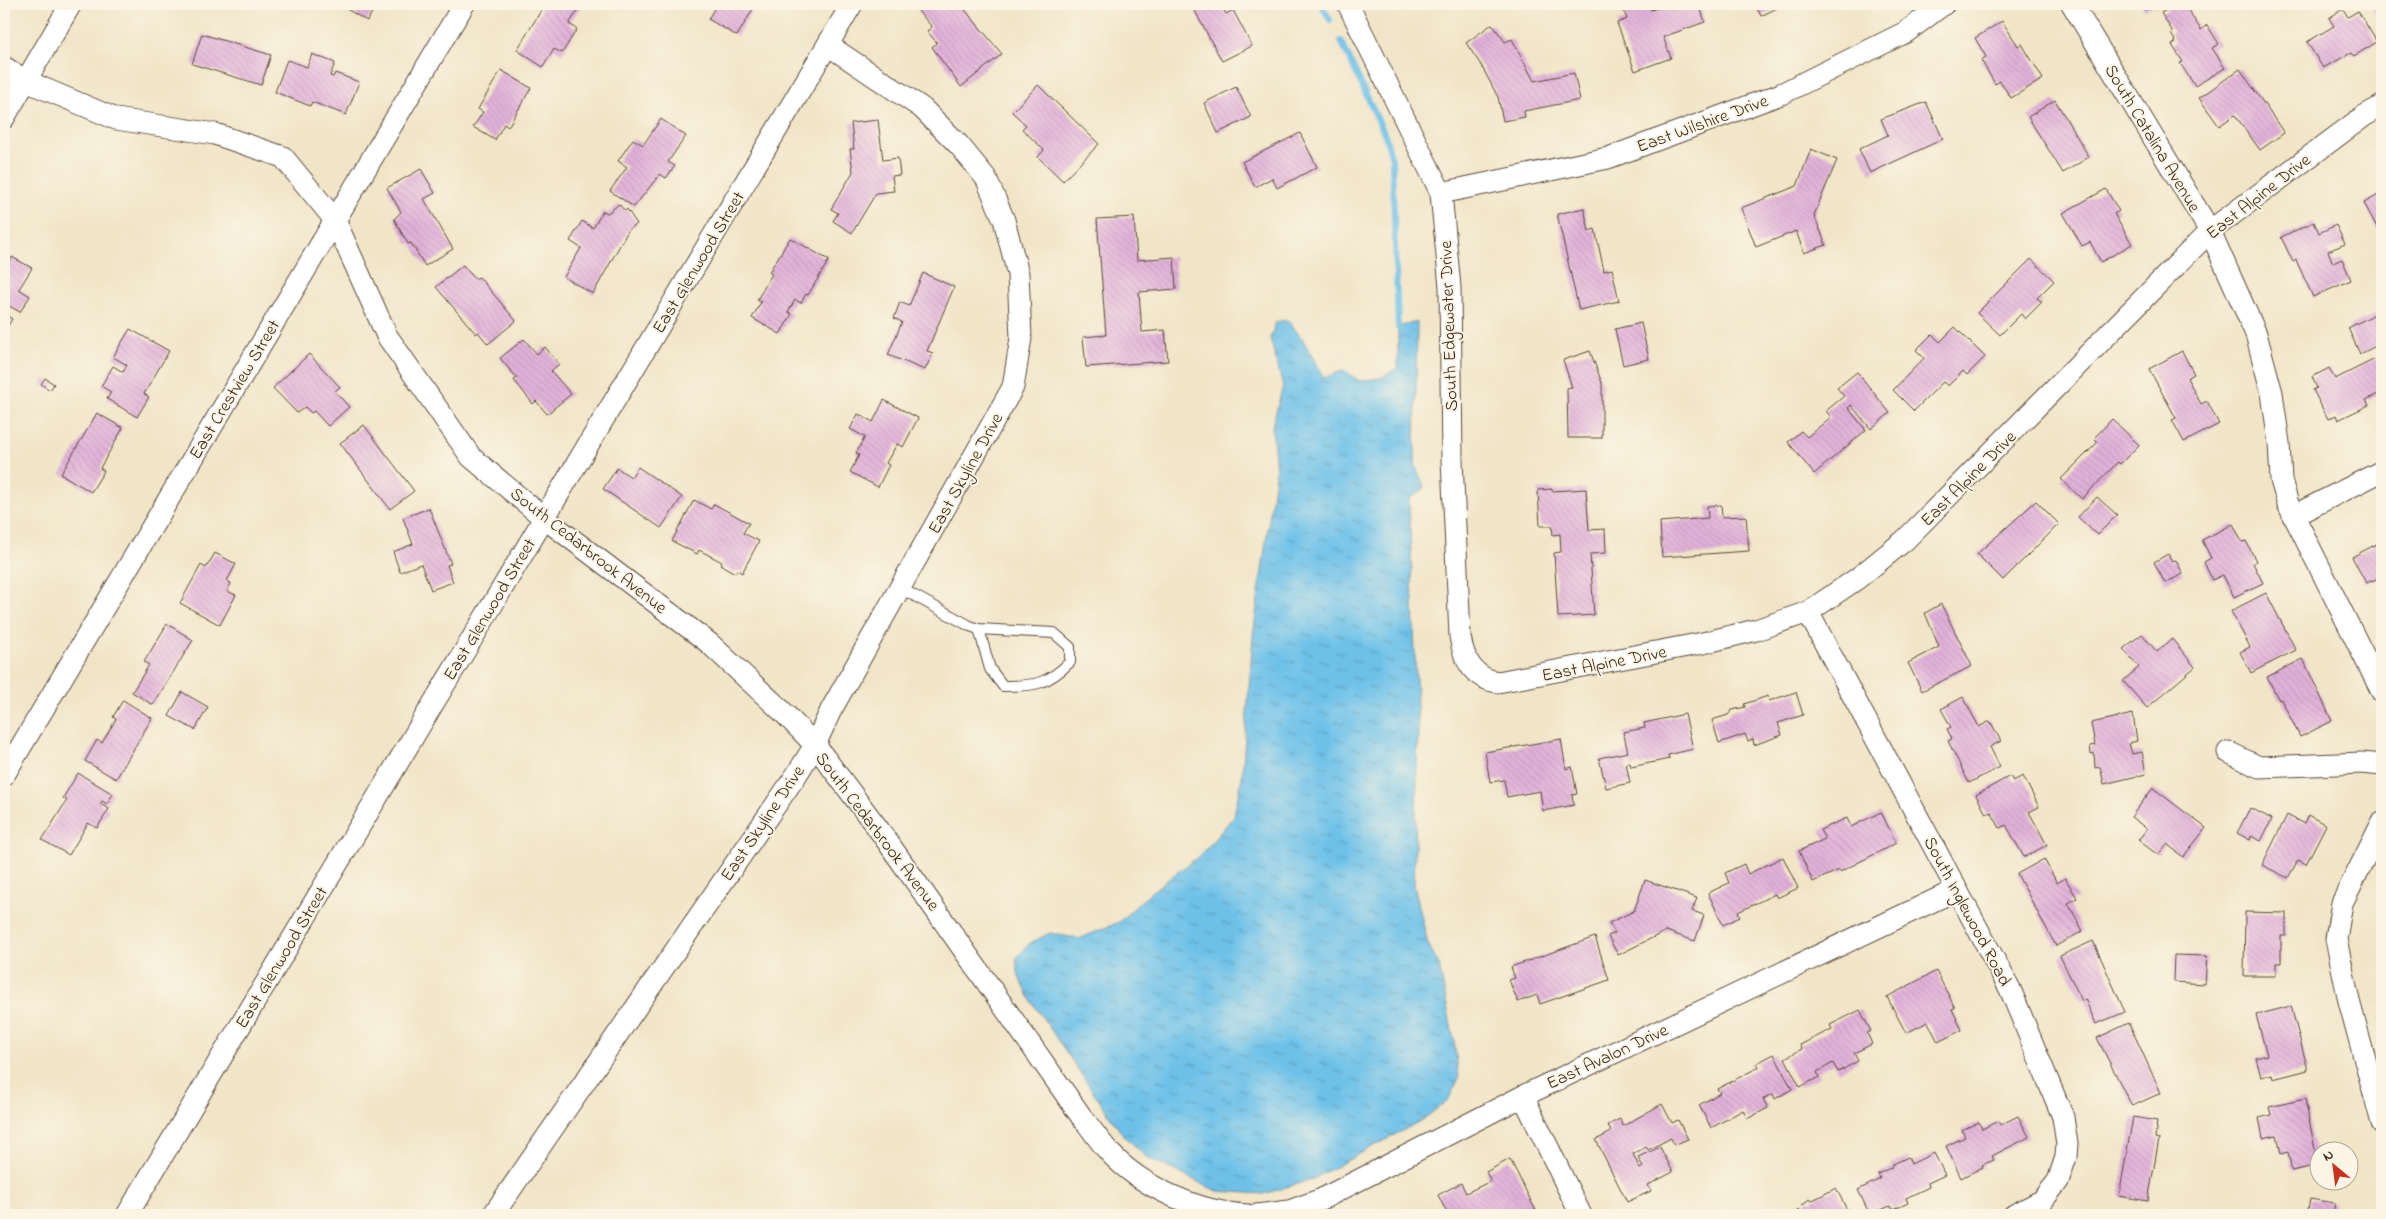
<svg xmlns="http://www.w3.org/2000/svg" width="2386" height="1219" font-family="'Indie Flower',sans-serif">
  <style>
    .water { fill: url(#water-ripples); stroke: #547684 }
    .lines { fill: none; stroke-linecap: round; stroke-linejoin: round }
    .stream { stroke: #6dc1e9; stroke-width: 6 }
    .building { fill: url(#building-back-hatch) }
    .lane-casing { stroke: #564638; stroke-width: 12 }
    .street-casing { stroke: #564638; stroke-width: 23 }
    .lane { stroke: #fff; stroke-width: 10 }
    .street { stroke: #fff; stroke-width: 21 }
    .labels { text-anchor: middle; stroke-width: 4; stroke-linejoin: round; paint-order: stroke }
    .street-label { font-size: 18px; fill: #3b2a1e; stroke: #fcf5e5 }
  </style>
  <defs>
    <pattern id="water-ripples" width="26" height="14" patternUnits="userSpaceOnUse" patternTransform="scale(1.25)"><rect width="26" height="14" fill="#6dc1e9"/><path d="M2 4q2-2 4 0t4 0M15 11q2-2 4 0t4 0" fill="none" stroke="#5b9dbc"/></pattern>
    <pattern id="building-back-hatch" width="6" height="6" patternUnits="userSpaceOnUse" patternTransform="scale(1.25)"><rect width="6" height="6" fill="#e2b2da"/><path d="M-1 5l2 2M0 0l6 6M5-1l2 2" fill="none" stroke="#c399bb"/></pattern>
  </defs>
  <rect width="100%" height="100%" fill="#fcf5e5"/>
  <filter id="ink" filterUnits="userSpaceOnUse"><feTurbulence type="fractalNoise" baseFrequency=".02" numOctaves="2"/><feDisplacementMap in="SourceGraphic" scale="10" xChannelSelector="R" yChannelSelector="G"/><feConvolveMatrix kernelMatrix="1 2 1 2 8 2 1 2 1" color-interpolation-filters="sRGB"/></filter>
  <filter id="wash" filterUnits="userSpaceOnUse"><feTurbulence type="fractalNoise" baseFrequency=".0096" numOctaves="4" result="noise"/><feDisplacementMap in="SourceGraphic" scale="20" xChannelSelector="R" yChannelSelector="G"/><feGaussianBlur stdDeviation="1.12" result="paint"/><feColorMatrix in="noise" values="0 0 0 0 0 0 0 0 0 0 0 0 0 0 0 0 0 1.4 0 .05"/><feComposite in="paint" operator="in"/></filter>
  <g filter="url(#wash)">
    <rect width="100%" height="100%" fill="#f1e5c8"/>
    <path class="water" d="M1287 320 1302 338 1324 378 1344 370 1360 381 1380 378 1398 368V327L1417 322 1415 465 1425 488 1409 499 1418 732 1414 885 1428 944 1439 965 1454 1041 1459 1078 1449 1099 1424 1119 1313 1179 1264 1194 1217 1191 1146 1157 1120 1131 1032 1002 1019 977 1016 959 1030 943 1050 933 1079 939 1119 922 1151 892 1202 854 1234 816 1242 777 1253 636 1276 469 1272 426 1283 386 1270 338 1276 322Z"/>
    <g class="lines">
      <path class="stream" d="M1321 4 1330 20
        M1341 41 1385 135 1392 159 1398 327"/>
    </g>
    <g id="blocks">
      <path class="building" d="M338 4H377L367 21Z
        M539 4H582L569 24 577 29 562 53 554 49 543 67 517 50 542 9 538 6Z
        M717 4H756L737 36 708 19Z
        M928 4H960L1002 54 961 87 932 47 937 43 927 31 932 27 918 11Z
        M1191 4H1220L1226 14 1233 10 1252 46 1222 61Z
        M1621 4H1657L1650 7 1651 10 1669 4H1699L1705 22 1663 37 1671 58 1635 71 1617 23 1627 19Z
        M1755 4H1785L1761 16Z
        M2141 4H2155L2145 10Z
        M2176 4H2184L2201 30 2207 25 2219 44 2212 48 2225 68 2195 86 2180 63 2183 62 2172 45 2176 42 2171 34 2173 32 2161 13Z
        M2373 4H2382V23L2371 5Z
        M2343 9 2348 17 2358 11 2377 42 2354 56 2351 53 2323 68 2307 42 2334 26 2329 18Z
        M2002 21 2018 46 2022 44 2043 79 2011 98 2000 81 1995 84 1981 60 1986 57 1975 38Z
        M1492 24 1505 42 1512 39 1534 81 1574 73 1580 100 1524 111 1525 117 1503 121 1498 97 1481 65 1466 43Z
        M202 34 271 55 261 85 192 64Z
        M312 54 335 63 330 76 333 77 335 73 359 82 346 115 312 102 310 106 275 92 287 60 307 67Z
        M2240 69 2284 133 2260 150 2235 115 2219 126 2199 98Z
        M501 70 531 88 508 127 504 124 495 140 473 127 483 112 478 109Z
        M1038 85 1099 144 1063 181 1038 157 1044 150 1022 129 1026 125 1012 112Z
        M1236 87 1251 117 1218 133 1204 103Z
        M2055 100 2089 157 2063 173 2028 117Z
        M1926 102 1943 139 1870 173 1859 149 1888 135 1881 119Z
        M661 119 686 136 668 162 675 166 666 178 660 174 634 207 610 191 627 167 618 161 633 139 643 145Z
        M878 120 883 160 898 158 900 175 892 176 894 191 876 193 852 233 833 221 838 213 831 209 853 172 850 149H854L851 123Z
        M1300 133 1317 167 1277 188 1272 178 1255 187 1242 162Z
        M1811 149 1837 160 1814 215 1826 245 1804 253 1796 231 1756 247 1741 208 1797 186Z
        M421 169 435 193 424 199 453 249 425 266 411 243 408 244 394 219 401 212 387 188Z
        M2106 189 2119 211 2114 214 2132 244 2101 262 2090 242 2082 246 2063 213Z
        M2382 193V232L2380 233 2364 203Z
        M619 204 625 211 627 209 637 224 629 229 593 294 564 277 581 248 570 241 582 221 593 228 603 211 608 213Z
        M1584 208 1589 231 1595 229 1604 271 1612 269 1619 301 1579 310 1557 214Z
        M1134 217 1137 260 1174 257 1176 289 1139 292 1142 332 1165 330 1168 361 1086 367 1083 337 1106 335 1097 219Z
        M2314 222 2319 233 2336 225 2345 244 2328 251 2333 263 2342 259 2351 280 2313 297 2296 260 2293 262 2281 237Z
        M790 238 829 260 808 295 806 294 801 303 795 300 788 312 792 314 780 334 752 318 761 302 757 300 772 274 769 272Z
        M12 257 32 268 19 289 30 296 20 312 9 306 4 314 12 319 4 332V258L10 261Z
        M2031 259 2054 281 2037 298 2042 302 2025 319 2021 314 2000 335 1977 313Z
        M463 265 475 279 479 277 516 321 488 344 478 332 476 334 436 287Z
        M923 273 954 287 927 351 933 353 925 370 888 355 902 322 894 318 900 302 909 306Z
        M2377 313 2382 323V343L2360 354 2348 328Z
        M1641 323 1649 359 1623 365 1615 329Z
        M1955 327 1985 357 1967 375 1963 371 1948 386 1943 382 1914 411 1893 390 1924 358 1916 350 1932 334 1940 342Z
        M130 329 169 351 144 394 149 397 137 417 107 399 111 392 101 386 113 366 123 372 127 365 113 357Z
        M524 339 537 354 545 347 559 364 551 371 571 394 547 414 536 401 533 404 514 380 517 378 500 358Z
        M1590 351 1602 383V438H1568L1567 388 1572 387 1563 360Z
        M2182 351 2194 374 2187 378 2201 404 2207 401 2219 424 2184 442 2172 420 2176 418 2149 369Z
        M309 354 340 387 335 391 349 407 328 426 314 411 311 413 305 407 297 413 273 388Z
        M2379 357 2382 364V392L2366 400 2369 405 2338 420 2336 415 2328 419 2313 390 2317 388 2312 377 2329 368 2335 379Z
        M1857 372 1890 413 1871 429 1851 405 1848 408 1866 430 1814 474 1788 442 1801 431 1807 437 1831 417 1826 411 1844 396 1837 388Z
        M45 378 54 384 50 390 41 384Z
        M884 400 918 418 903 447 897 444 886 463 889 465 878 487 850 472 859 455 856 453 865 437 850 429 858 414 873 422Z
        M97 413 123 428 100 468 104 471 91 492 61 474Z
        M2112 419 2139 445 2120 464 2118 462 2082 499 2061 479 2098 442 2094 438Z
        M364 425 414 491 390 509 340 443Z
        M638 467 682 497 661 528 603 489 617 468 631 477Z
        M1552 489V491L1586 489 1589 530 1605 529 1606 553 1590 554 1594 615 1558 617 1554 553 1561 552 1560 534 1553 535 1552 526H1540L1538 490Z
        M2097 497 2117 515 2097 535 2078 517Z
        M694 500 711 509 714 504 749 523 743 533 759 541 742 573 737 570 735 573 721 565 722 562 699 550 697 554 672 541Z
        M2036 501 2059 524 2003 580 1977 554Z
        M1721 505 1722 517 1746 516 1749 551 1662 557 1660 522 1708 518 1707 506Z
        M429 508 451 564 447 565 453 582 431 590 421 564 400 572 393 552 413 544 403 518Z
        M2233 524 2242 542 2246 541 2256 561 2253 563 2263 583 2234 597 2223 575 2212 580 2204 562 2211 558 2202 540Z
        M2382 541V577L2366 583 2352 557Z
        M215 553 236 564 227 581 231 583 227 591 236 595 220 625 180 603 201 565 206 568Z
        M2168 554 2172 561 2176 560 2183 574 2165 583 2154 562Z
        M2266 593 2296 650 2251 673 2240 652 2250 647 2231 611Z
        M1941 604 1972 666 1922 691 1908 663 1939 647 1925 613Z
        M167 624 193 640 153 705 132 692 149 665 144 662Z
        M2142 634 2157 652 2172 639 2195 667 2147 708 2123 681 2139 667 2123 649Z
        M2303 659 2332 721 2300 737 2281 699 2279 700 2267 677Z
        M182 692 208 707 195 730 169 716Z
        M1796 692 1803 715 1778 723 1782 735 1754 745 1753 739 1748 741 1745 734 1719 743 1712 720 1728 715 1732 710 1745 707 1744 704 1768 696 1769 701Z
        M1963 697 1979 727 1990 721 2001 741 1990 747 2000 767 1969 783 1948 741 1952 739 1947 729 1951 727 1941 709Z
        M123 700 152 718 116 779 85 761 97 740 102 743 116 719 113 717Z
        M1685 714 1693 749 1668 755 1669 759 1631 767 1630 763H1626L1630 783 1606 788 1599 758 1628 752 1623 732 1645 728 1644 723Z
        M2133 714 2137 741 2129 743 2132 754 2142 752 2146 774 2104 784 2100 767 2095 768 2094 753 2091 754 2090 746 2095 745 2091 723Z
        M1561 739 1566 769 1572 767 1577 794 1572 795 1574 805 1543 811 1540 791 1507 797 1504 780 1490 782 1485 752Z
        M78 773 113 794 107 804 102 801 100 804 109 809 97 828 88 823 69 855 42 840 67 800 63 798Z
        M2010 776 2013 781 2023 776 2039 807 2029 812 2047 845 2024 857 2006 825 2000 828 1991 812 1986 814 1976 795Z
        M2153 788 2206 828 2183 857 2167 844 2158 855 2138 840 2147 829 2131 817Z
        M2250 808 2272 819 2261 841 2251 836 2250 840 2237 833Z
        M1881 812 1896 843 1840 872 1839 870 1813 882 1799 851 1825 839 1820 830 1847 818 1851 827Z
        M2287 815 2304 824 2308 815 2326 825 2306 864 2298 860 2288 878 2262 865Z
        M1783 857 1798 888 1777 898 1775 894 1738 912 1740 917 1723 925 1708 893 1729 883 1725 873 1744 864 1748 874Z
        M2044 859 2057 883 2065 878 2077 898 2068 903 2083 931 2056 946 2017 874Z
        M1645 880 1697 898 1692 911 1704 915 1695 941 1666 931 1618 955 1608 936 1615 933 1609 923 1634 911Z
        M2245 912 2286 913V936H2281V963H2276V976H2244Z
        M1595 937 1609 980 1540 1004 1537 995 1518 1002 1509 980 1515 978 1511 967Z
        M2093 941 2125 1012 2096 1024 2085 999 2082 1001 2060 956Z
        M2174 955 2207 956 2205 984 2173 982Z
        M1936 971 1955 1008 1952 1009 1962 1030 1938 1042 1928 1022 1906 1033 1887 997Z
        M2291 1006 2308 1070 2273 1079 2272 1074 2261 1077 2256 1058 2267 1055 2256 1015Z
        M1860 1010 1871 1031 1867 1033 1872 1044 1854 1053 1858 1061 1838 1072 1833 1063 1817 1072 1819 1077 1800 1087 1785 1058 1802 1049 1800 1045 1832 1029 1830 1025Z
        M2129 1023 2161 1093 2132 1106 2097 1038Z
        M1774 1054 1792 1089 1775 1099 1773 1094 1763 1099 1768 1108 1747 1119 1743 1110 1711 1128 1699 1105 1720 1093 1717 1089 1759 1067 1757 1063Z
        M2305 1099 2318 1165 2292 1171 2288 1152 2281 1154 2277 1135 2263 1138 2259 1118 2271 1115 2269 1107Z
        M1662 1104 1672 1123 1678 1120 1688 1139 1674 1145 1671 1138 1648 1150 1646 1147 1633 1154 1640 1169 1643 1167 1638 1157 1660 1147 1673 1172 1648 1185 1651 1191 1627 1202 1596 1140 1611 1132 1608 1125 1620 1119 1623 1126Z
        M2018 1116 2029 1137 1992 1156 1994 1160 1982 1165 1983 1167 1961 1178 1946 1146 1965 1137 1962 1130 1979 1122 1982 1129 1998 1121 2000 1125Z
        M2133 1117 2157 1121 2155 1138 2159 1139 2148 1201 2119 1196Z
        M1934 1153 1945 1175 1928 1183 1929 1187 1906 1198 1908 1203 1893 1210 1890 1206 1870 1215 1858 1190 1880 1179 1878 1174 1892 1167 1891 1165 1908 1157 1911 1164Z
        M1510 1159 1538 1215H1508L1505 1210 1495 1215H1448L1438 1195 1461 1183 1466 1193 1491 1181 1486 1172Z
        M1836 1188 1847 1210 1836 1215H1793L1809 1199 1811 1201Z
        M2310 1199 2335 1203 2333 1215H2307Z"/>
    </g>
  </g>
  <g filter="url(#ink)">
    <use href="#blocks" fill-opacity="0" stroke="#564638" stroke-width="1"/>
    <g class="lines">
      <defs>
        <path id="lane" d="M900 588 970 626 979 629 1054 633 1070 647V662C1047 685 1034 686 1003 686L990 669 979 629"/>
        <path id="street" d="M1348 4 1441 193 1450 287 1452 460 1460 636C1463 658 1473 679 1498 682L1703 643 1756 630 1808 612 1858 578 1905 540 2210 231 2364 116 2382 106
          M2072 4 2210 231 2256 334 2272 393 2279 443 2281 480 2288 504 2382 692
          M4 67 26 81 116 119 215 134 283 157 335 220 387 336 471 457 544 518 709 643 783 712 815 745 882 834 1081 1116C1091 1128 1100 1142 1110 1153 1143 1188 1200 1213 1248 1215
          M4 118 71 4
          M1441 193 1608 158 1781 94 1906 32 1944 4
          M2293 516 2382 471
          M1808 612 2010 989 2063 1117 2067 1144 2066 1157 2058 1181 2043 1200 2014 1215
          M2228 752 2259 767 2362 763 2382 765
          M4 775 464 4
          M2382 823 2342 903 2336 939 2349 1001 2382 1123
          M1523 1096 1581 1215
          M127 1215 852 4
          M493 1215 797 774 815 745 831 710 1013 387 1021 338 1018 274 1004 220 986 178 959 145 922 108 828 45
          M1257 1215 1289 1211 1322 1199 1523 1096 1956 890"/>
      </defs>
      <use href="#lane" class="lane-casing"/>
      <use href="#street" class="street-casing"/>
      <use href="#lane" class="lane"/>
      <use href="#street" class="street"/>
    </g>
  </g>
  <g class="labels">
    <g class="street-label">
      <text transform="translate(1702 123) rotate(-20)" y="6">East Wilshire Drive</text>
      <text transform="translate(2153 138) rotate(59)" y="6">South Catalina Avenue</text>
      <text transform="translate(2258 196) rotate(-38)" y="6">East Alpine Drive</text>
      <text transform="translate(698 262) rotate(-59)" y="6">East Glenwood Street</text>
      <text transform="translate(1448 326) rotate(-92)" y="6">South Edgewater Drive</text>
      <text transform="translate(234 389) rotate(-59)" y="6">East Crestview Street</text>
      <text transform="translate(965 473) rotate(-61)" y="6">East Skyline Drive</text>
      <text transform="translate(1968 478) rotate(-45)" y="6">East Alpine Drive</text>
      <text transform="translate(589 550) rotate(38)" y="6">South Cedarbrook Avenue</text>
      <text transform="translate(489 609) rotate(-59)" y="6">East Glenwood Street</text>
      <text transform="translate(1604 663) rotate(-11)" y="6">East Alpine Drive</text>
      <text transform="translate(762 823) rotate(-56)" y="6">East Skyline Drive</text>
      <text transform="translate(878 831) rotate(53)" y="6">South Cedarbrook Avenue</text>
      <text transform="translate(1968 911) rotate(62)" y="6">South Inglewood Road</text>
      <text transform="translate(281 957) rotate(-59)" y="6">East Glenwood Street</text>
      <text transform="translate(1607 1056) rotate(-25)" y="6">East Avalon Drive</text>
    </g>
  </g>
  <rect width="2386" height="1219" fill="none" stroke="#fcf5e5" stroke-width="20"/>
  <g transform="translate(2334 1166) rotate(331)"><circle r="24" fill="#fcf5e5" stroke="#afa495"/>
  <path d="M0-4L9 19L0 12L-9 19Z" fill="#c8321e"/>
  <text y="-8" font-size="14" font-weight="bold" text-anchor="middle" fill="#3b2a1e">N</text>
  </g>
</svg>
